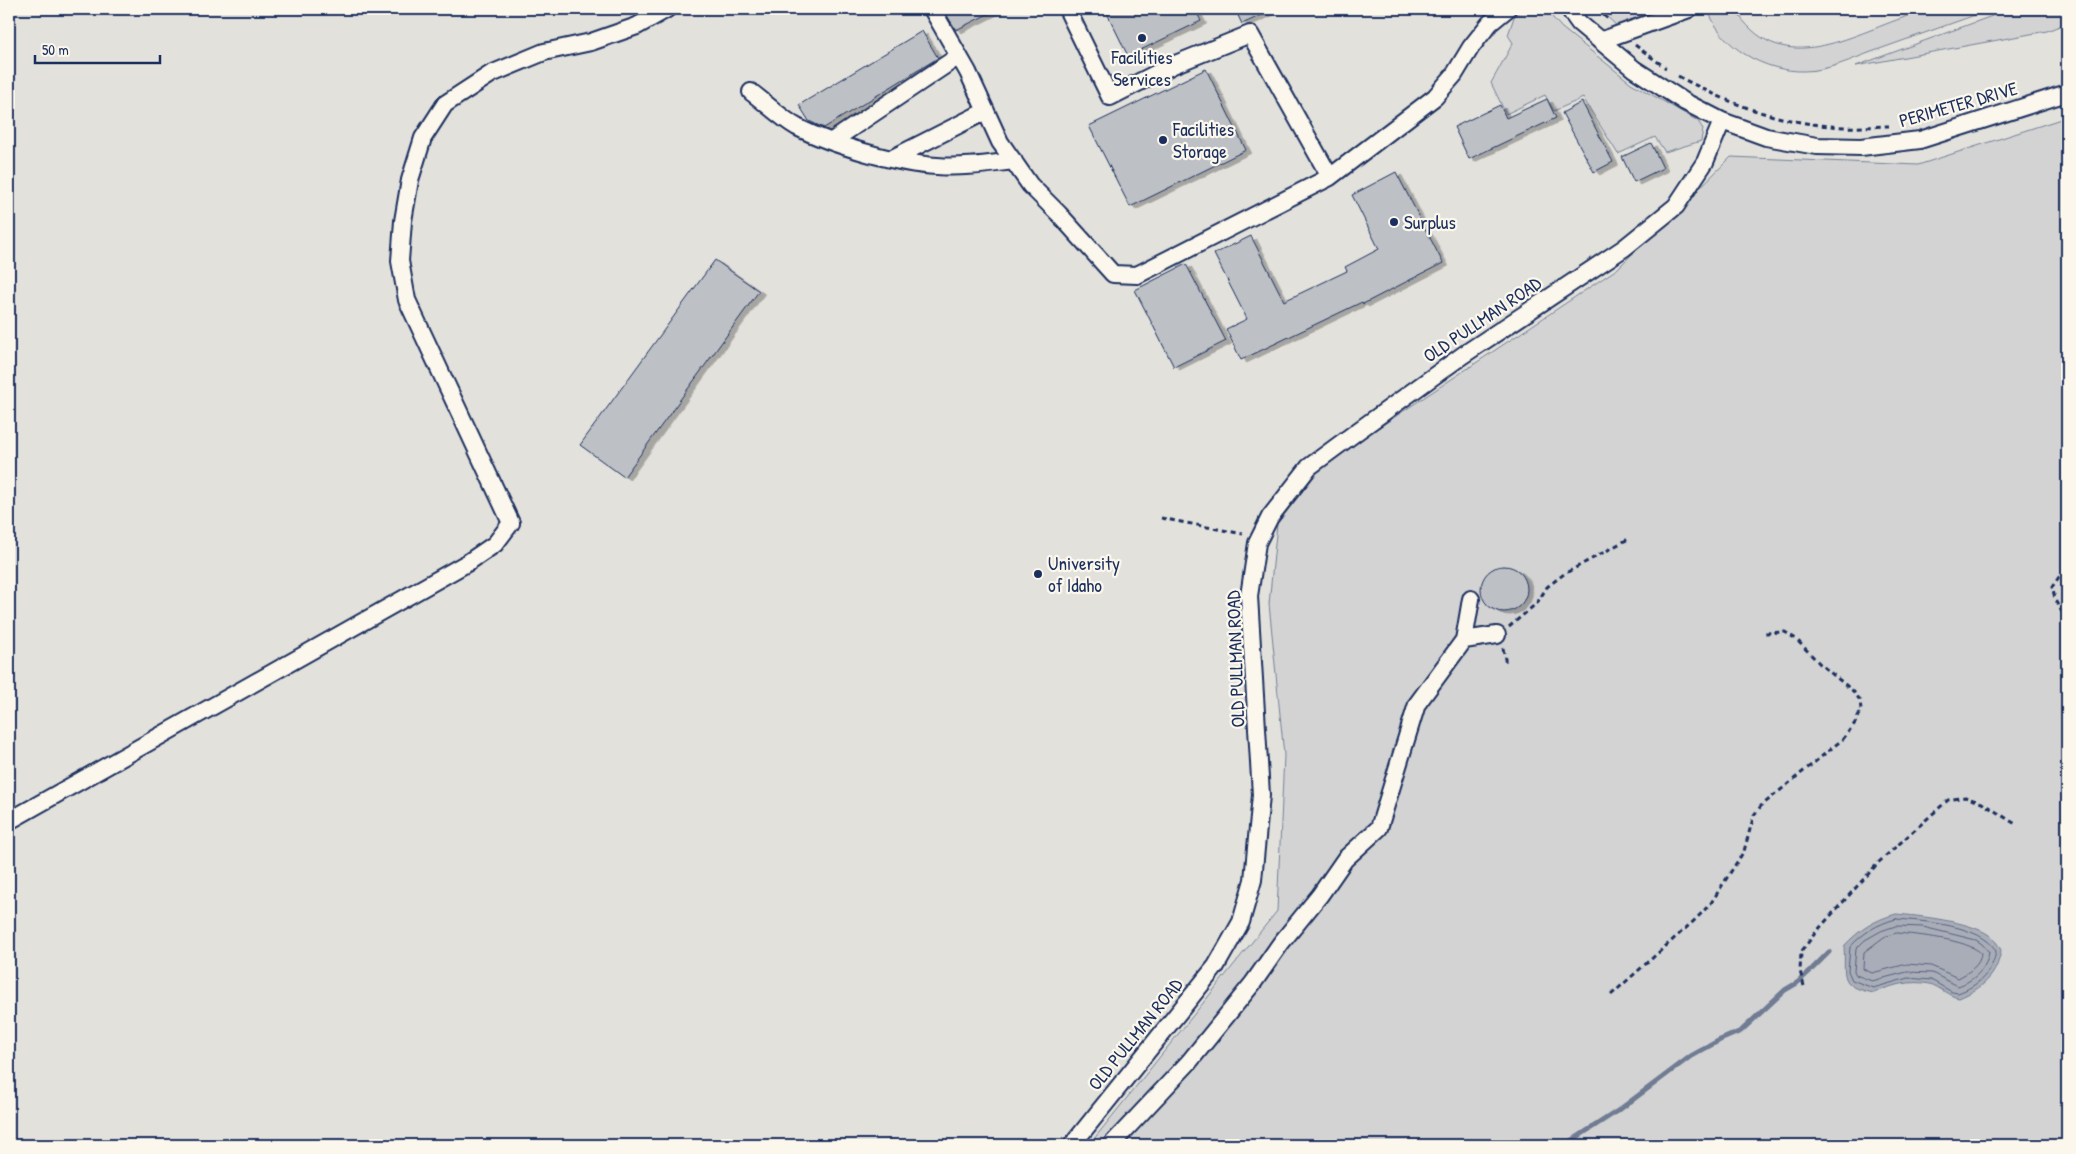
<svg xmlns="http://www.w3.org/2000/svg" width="2076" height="1154" font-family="'Patrick Hand',sans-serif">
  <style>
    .built { fill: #e2e1dc }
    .green { fill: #d2d3d2; stroke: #768198 }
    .water { fill: #a9adb7; stroke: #707b93 }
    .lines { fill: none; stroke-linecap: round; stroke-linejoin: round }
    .shore { stroke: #546182; stroke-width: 1 }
    .stream { stroke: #707b93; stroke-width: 5 }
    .building { fill: #bdc0c4; stroke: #1b2f5e; filter: url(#shadow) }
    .minor-casing { stroke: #1b2f5e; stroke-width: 20 }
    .path { stroke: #1b2f5e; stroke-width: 3; stroke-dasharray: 5 4; stroke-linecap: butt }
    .minor { stroke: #fbf7ec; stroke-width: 16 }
    .poi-dot { fill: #1b2f5e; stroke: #fbf7ec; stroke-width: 2 }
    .labels { text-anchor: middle; stroke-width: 4.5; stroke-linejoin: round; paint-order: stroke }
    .poi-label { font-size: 19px; fill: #1b2f5e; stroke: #fbf7ec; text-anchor: start }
    .street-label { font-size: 19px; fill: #1b2f5e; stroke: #fbf7ec }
  </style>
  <defs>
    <filter id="shadow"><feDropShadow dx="5.5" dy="3" stdDeviation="0" flood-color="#0004"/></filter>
  </defs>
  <rect width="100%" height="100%" fill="#f2efe6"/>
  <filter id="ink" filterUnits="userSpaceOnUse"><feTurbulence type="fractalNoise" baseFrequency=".02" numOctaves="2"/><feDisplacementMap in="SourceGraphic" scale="10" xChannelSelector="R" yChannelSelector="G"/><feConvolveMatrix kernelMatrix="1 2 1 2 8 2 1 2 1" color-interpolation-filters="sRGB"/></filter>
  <g filter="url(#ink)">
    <path class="built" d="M9 9H2067V1139L2053 1145H9Z"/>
    <path class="green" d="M1521 9H1545L1562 28 1631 83 1698 121 1703 129 1701 141 1665 152 1655 137 1618 154 1583 98 1554 111 1545 95 1506 114 1491 83 1513 43 1508 35 1514 17Z
      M1599 9H1674L1619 28Z
      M1708 9H1735C1778 78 1843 39 1902 18 1910 15 1919 10 1927 9 1945 6 1973 9 1992 9 1953 23 1913 37 1874 51 1852 59 1828 71 1804 71 1766 72 1720 48 1708 9Z
      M2011 9H2067V23L2047 31 1856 66Z
      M2067 117V1139L2053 1145H1089L1277 911 1284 755 1269 604 1277 524 1324 464 1617 269 1731 157 1918 165Z"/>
    <path class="water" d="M1896 914C1919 916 1969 921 1989 935 1994 939 1998 944 2001 950 1997 976 1983 988 1959 998 1948 996 1940 987 1930 984 1912 980 1890 985 1874 993 1837 986 1846 976 1844 946 1859 930 1874 920 1896 914Z"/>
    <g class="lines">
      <path class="shore" d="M1896 919C1923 921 1982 925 1996 951 1993 972 1978 986 1958 993L1952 992 1931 980 1908 978 1873 988 1852 980 1848 971 1850 947C1863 933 1877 924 1896 919Z
        M1896 926 1923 927 1976 940 1982 944 1989 952C1987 969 1973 981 1958 986L1932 973 1907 972 1872 981 1856 975 1854 971 1856 949 1865 940 1881 931Z
        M1897 933C1917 935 1966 939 1981 953 1981 965 1968 973 1958 978L1931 966 1907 964 1872 973 1863 969 1864 952 1884 937Z"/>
      <path class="stream" d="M1565 1145 1619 1110 1691 1056 1720 1040 1741 1031 1785 990 1797 983 1810 971 1829 952"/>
    </g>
    <path class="building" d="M943 9H998L956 30Z
      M1105 9H1195L1201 21 1128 56Z
      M1235 9H1275L1242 24Z
      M922 31 938 58 824 128 809 121 799 105Z
      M1206 69 1246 150 1130 207 1089 126Z
      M1547 99 1556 118 1469 159 1454 127 1500 105 1506 118Z
      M1582 102 1613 162 1594 172 1562 113Z
      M1651 143 1663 168 1634 182 1622 157Z
      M1396 172 1443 263 1363 304 1362 302 1241 360 1226 329 1247 319 1214 254 1251 236 1284 301 1347 271 1345 267 1379 249 1352 195Z
      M715 260 759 291 624 477 580 445Z
      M1186 264 1226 341 1174 367 1135 290Z
      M1481 589a23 23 0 1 1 46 0a23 23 0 1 1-46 0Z"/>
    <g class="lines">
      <defs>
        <path id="minor" d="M932 9 968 72 1000 142 1030 185 1059 214 1113 274 1137 275 1330 177
          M1067 9 1110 97 1173 65 1250 34 1330 177 1435 97 1454 75 1471 47 1490 23 1507 9
          M1569 9 1579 23 1634 69 1685 102 1722 121 1766 137 1817 146 1861 147 1920 140 2067 93
          M1600 41 1689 9
          M751 92C766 103 781 118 797 127 832 145 898 164 937 166 963 168 988 164 1014 161
          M832 141 959 56
          M891 159 986 111
          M1464 640 1497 635
          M9 821 467 563 495 544 511 523 407 300 400 261 403 221 410 180 423 138 445 104 491 74 544 52 591 42 637 26 667 9
          M1072 1145 1216 966 1241 922 1253 880 1261 795 1249 596 1257 543 1270 517 1309 467 1355 433 1463 355 1624 248 1676 206 1705 162 1722 121
          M1111 1145 1189 1062 1253 983 1281 943 1320 895 1345 859 1379 828 1417 704 1464 640 1471 599"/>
      </defs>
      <use href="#minor" class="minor-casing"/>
      <path class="path" d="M1597 9 1609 20
        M1635 45 1666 68
        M1678 76C1731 105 1782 124 1844 127 1859 128 1874 126 1889 126
        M1161 518 1243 534
        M2067 572 2059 577 2052 587 2056 602 2067 620
        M1509 627 1537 603 1547 587 1564 574 1630 538
        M1503 648 1506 665
        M1804 986 1800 971 1801 952 1816 932 1879 862 1948 800 1965 797 1982 803 2017 825
        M1611 995 1696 919 1711 903 1744 851 1754 815 1761 806 1843 739 1855 723 1861 710 1860 700 1853 691 1820 664 1796 639 1785 632 1763 633"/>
      <use href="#minor" class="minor"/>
    </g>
  </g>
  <g class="poi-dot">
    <circle cx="1142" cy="38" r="5"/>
    <circle cx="1163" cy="140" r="5"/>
    <circle cx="1394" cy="222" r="5"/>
    <circle cx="1038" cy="574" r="5"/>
  </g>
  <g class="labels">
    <g class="poi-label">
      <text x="1142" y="64" text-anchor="middle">Facilities<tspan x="1142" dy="22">Services</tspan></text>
      <text x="1173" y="136">Facilities<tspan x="1173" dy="22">Storage</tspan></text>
      <text x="1404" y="229">Surplus</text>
      <text x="1048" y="570">University<tspan x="1048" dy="22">of Idaho</tspan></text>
    </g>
    <g class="street-label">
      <text transform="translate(1958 104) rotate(-16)" y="7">PERIMETER DRIVE</text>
      <text transform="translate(1482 319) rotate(-34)" y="7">OLD PULLMAN ROAD</text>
      <text transform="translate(1235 659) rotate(-92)" y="7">OLD PULLMAN ROAD</text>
      <text transform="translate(1135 1034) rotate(-51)" y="7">OLD PULLMAN ROAD</text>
    </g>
  </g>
  <rect width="2076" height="1154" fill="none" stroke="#fbf7ec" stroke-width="30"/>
  <rect x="15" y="15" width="2046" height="1124" fill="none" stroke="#1b2f5e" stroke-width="2" filter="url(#ink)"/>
  <path d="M35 55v8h125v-8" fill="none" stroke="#1b2f5e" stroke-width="2.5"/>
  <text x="42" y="55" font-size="15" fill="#1b2f5e" stroke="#fbf7ec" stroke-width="4" paint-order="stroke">50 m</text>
</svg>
